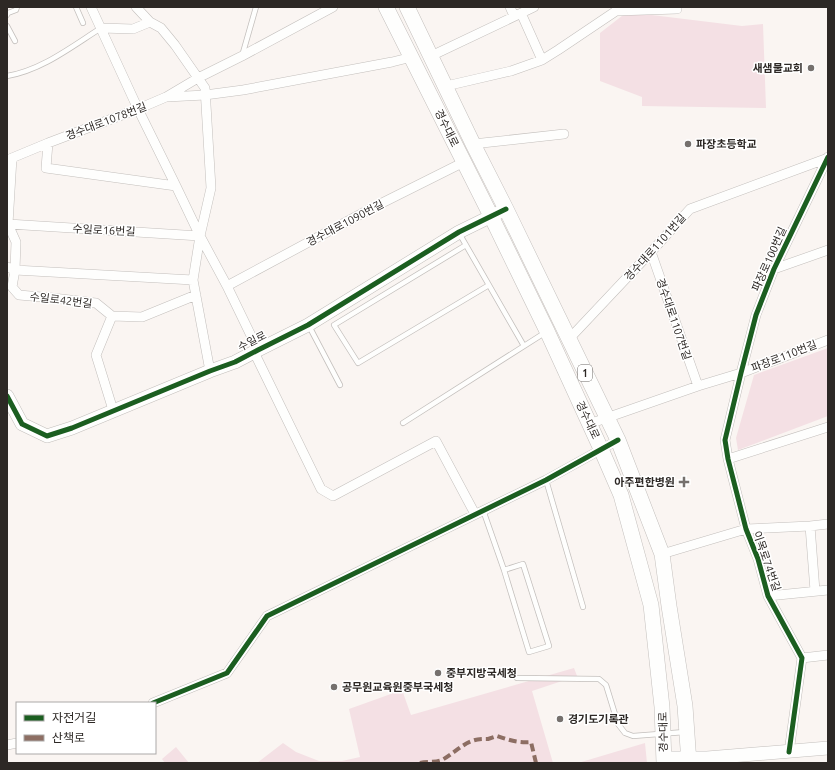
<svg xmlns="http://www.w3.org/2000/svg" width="835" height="770" font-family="Ubuntu,'Noto Sans KR',sans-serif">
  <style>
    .green { fill: #f4e0e4 }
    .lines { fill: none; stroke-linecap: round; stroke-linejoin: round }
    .lane-casing { stroke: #c3bfbc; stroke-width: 6 }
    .street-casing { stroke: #c3bfbc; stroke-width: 10 }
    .secondary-casing { stroke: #c3bfbc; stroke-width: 14 }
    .primary-casing { stroke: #c3bfbc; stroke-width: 16 }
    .lane { stroke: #fefefd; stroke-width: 4.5 }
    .street { stroke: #fefefd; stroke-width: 9 }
    .secondary { stroke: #fefefd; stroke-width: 13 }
    .primary { stroke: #fefefd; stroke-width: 15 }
    .quiet { stroke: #8d6e63; stroke-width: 4; stroke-dasharray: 8 4; stroke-linecap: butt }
    .cycleway-casing { stroke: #fff; stroke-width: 8 }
    .cycleway { stroke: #1b5e20; stroke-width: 5 }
    .poi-dot { fill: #75706d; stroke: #fff; stroke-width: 1.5 }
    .labels { text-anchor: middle; stroke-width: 3; stroke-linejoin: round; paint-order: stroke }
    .shield { fill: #fff; stroke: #6c6866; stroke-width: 1 }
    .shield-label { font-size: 10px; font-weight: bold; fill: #2d2825 }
    .poi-label { font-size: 11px; font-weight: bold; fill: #2d2825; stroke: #fff; text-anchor: start }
    .street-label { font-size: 11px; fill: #2d2825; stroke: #fff }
  </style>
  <rect width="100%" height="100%" fill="#faf5f2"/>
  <path class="green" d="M627 12 742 26 763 24 766 108 642 106V97L600 81V33Z
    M828 348V416L738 450 736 438 754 375Z
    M574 668 577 676 532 691 553 763H257L283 743 296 752 319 761H342L360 757 349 709 402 690 411 715Z
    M645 743 647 763H578Z
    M176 747 189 763H165L162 759Z"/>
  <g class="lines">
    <defs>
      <path id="lane" d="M76 7 83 23
        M7 15 8 13 16 10 17 7
        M7 26 15 41
        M242 56 256 7
        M7 76C42 70 71 47 101 28
        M459 233 524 346
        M466 245 334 325 358 363 489 285
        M309 326 340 385
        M403 423 546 332
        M546 480 583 607
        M483 510 504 570 529 652 549 646 523 564 504 570
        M517 678 599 679 606 685 618 724 625 733 633 736 685 732"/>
      <path id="street" d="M91 7 138 109 176 186 200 236 227 286 258 350
        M136 7 150 22 161 28 175 45 205 88 211 188 200 236 193 280 210 371
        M510 7 514 16
        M521 13 542 60
        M101 28 133 29 150 22
        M431 56 534 7
        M446 86 511 71 542 60 558 50 616 11 677 9V7
        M167 97 205 95 243 90 392 62 412 57
        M48 143 46 168 176 186
        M473 144 564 134
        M12 158 8 224 16 242 15 270 12 287 19 295 53 298 96 303 112 316 142 317 196 295
        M7 160 48 143 138 109 166 97 198 78 242 56 333 7
        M8 224 200 236
        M651 252 698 386
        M7 267 15 270 193 280
        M774 269 828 250
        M227 286 372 208 464 162
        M112 316 96 355 113 410
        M569 339 651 252 690 209 828 158
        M254 352 321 489 333 496 436 441 475 514
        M589 424 698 386 741 373 828 340
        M728 459 828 427
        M810 526 815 591
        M662 554 746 529 810 526 828 524
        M768 596 828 590
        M802 658 828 655
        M153 703 227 673 267 616 546 480 618 440
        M7 745 17 743
        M789 752 802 658 768 596 758 559 746 529 728 459 725 440 741 373 756 315 774 269 828 157"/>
      <path id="secondary" d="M7 396 22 424 47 436 72 428 210 371 235 362 258 350 308 325 459 232 506 209
        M664 758H707L828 748"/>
      <path id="primary" d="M386 7 491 216 547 331 601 449 621 495 651 605 662 707 664 763
        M407 7 473 144 506 209 618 440 662 554 669 606 685 706 689 763"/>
    </defs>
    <use href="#lane" class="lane-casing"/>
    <use href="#street" class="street-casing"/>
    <use href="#secondary" class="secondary-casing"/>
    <use href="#primary" class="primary-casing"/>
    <use href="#lane" class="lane"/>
    <use href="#street" class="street"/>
    <use href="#secondary" class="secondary"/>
    <use href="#primary" class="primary"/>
    <path class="quiet" d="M420 763C428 761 435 763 442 760 453 754 461 745 472 741 477 739 482 739 488 739 491 738 494 737 497 736 509 740 517 743 531 742L536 763"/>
    <defs>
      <path id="cycleway" d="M7 396 22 424 47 436 72 428 210 371 235 362 258 350 308 325 459 232 506 209
        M153 703 227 673 267 616 546 480 618 440
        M789 752 802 658 768 596 758 559 746 529 728 459 725 440 741 373 756 315 774 269 828 157"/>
    </defs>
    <use href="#cycleway" class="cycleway-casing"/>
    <use href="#cycleway" class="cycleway"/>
  </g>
  <g class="poi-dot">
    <circle cx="811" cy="68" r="4"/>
    <circle cx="688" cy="144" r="4"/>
    <path d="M682 476h4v4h4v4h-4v4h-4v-4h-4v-4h4z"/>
    <circle cx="438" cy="673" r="4"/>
    <circle cx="334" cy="687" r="4"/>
    <circle cx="560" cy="719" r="4"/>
  </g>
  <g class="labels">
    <rect class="shield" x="578" y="365" width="14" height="16" rx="3"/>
    <g class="shield-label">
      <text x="585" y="377">1</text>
    </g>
    <g class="poi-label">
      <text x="803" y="72" text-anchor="end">새샘물교회</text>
      <text x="696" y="148">파장초등학교</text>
      <text x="675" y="486" text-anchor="end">아주편한병원</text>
      <text x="446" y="677">중부지방국세청</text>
      <text x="342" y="691">공무원교육원중부국세청</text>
      <text x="568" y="723">경기도기록관</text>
    </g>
    <g class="street-label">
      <text transform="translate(106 121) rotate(-21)" y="4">경수대로1078번길</text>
      <text transform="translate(447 128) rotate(64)" y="4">경수대로</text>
      <text transform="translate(345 223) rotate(-28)" y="4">경수대로1090번길</text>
      <text transform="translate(104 230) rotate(3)" y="4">수일로16번길</text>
      <text transform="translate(655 247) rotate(-48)" y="4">경수대로1101번길</text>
      <text transform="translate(769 259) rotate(-66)" y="4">파장로100번길</text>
      <text transform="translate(61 300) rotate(7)" y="4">수일로42번길</text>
      <text transform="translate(674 319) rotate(71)" y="4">경수대로1107번길</text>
      <text transform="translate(252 341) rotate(-27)" y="4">수일로</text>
      <text transform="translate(784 356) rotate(-21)" y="4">파장로110번길</text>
      <text transform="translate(588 420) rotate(65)" y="4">경수대로</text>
      <text transform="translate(767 561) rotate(71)" y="4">이목로74번길</text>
      <text transform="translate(663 732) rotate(-91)" y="4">경수대로</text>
    </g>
  </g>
  <rect width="835" height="770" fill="none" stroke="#2d2825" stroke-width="16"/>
  <rect x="16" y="702" width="140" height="52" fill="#ffffff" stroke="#aba9a8"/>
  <rect x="24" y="715" width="20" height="6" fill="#1b5e20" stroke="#aba9a8"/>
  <text x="52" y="722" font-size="12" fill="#2d2825">자전거길</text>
  <rect x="24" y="735" width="20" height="6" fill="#8d6e63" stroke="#aba9a8"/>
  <text x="52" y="742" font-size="12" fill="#2d2825">산책로</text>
</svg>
